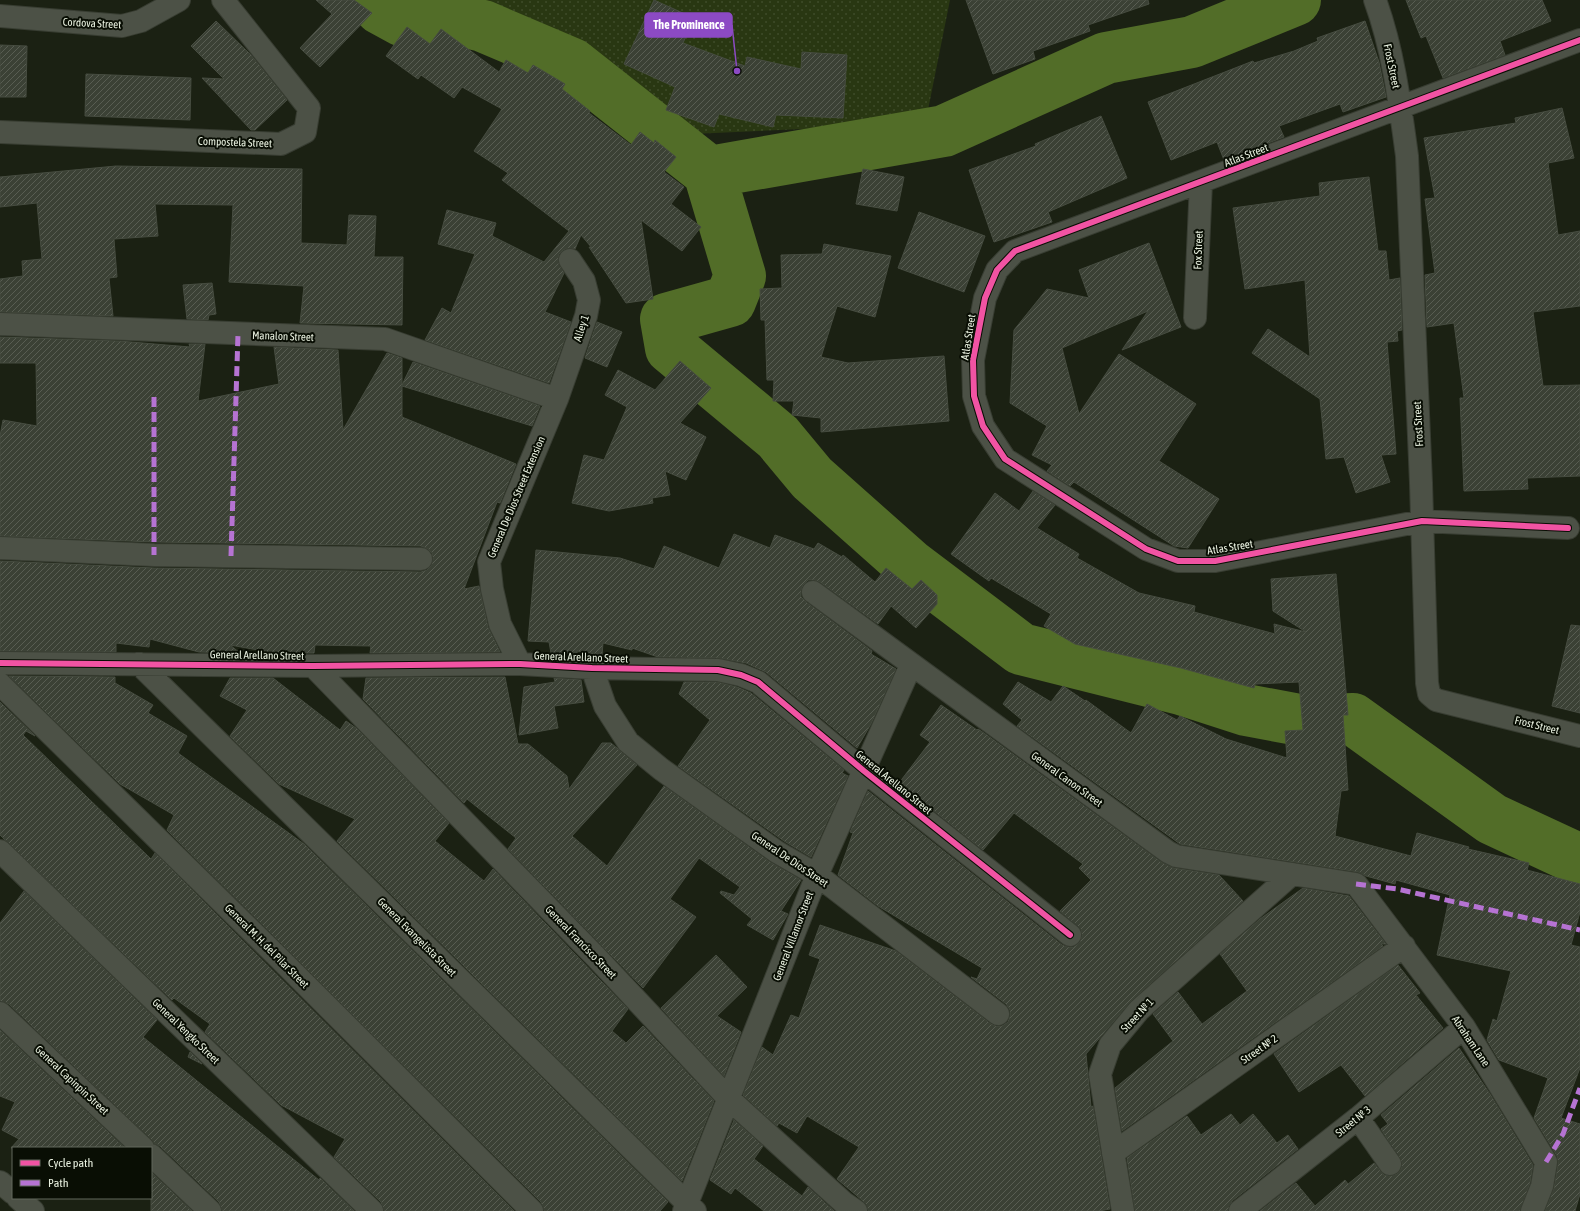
<svg xmlns="http://www.w3.org/2000/svg" width="1580" height="1211" font-family="'Asap Condensed',sans-serif">
  <style>
    .grass { fill: url(#grass-dots) }
    .lines { fill: none; stroke-linecap: round; stroke-linejoin: round }
    .river { stroke: #526d28; stroke-width: 52 }
    .building { fill: url(#building-hatch); stroke: #464c40 }
    .minor-casing { stroke: #383d32; stroke-width: 24 }
    .minor { stroke: #4c5146; stroke-width: 22 }
    .quiet { stroke: #b673d3; stroke-width: 5; stroke-dasharray: 10 5; stroke-linecap: butt }
    .cycleway-casing { stroke: #090e04; stroke-width: 8 }
    .cycleway { stroke: #f153a3; stroke-width: 6 }
    .labels { text-anchor: middle; stroke-width: 4; stroke-linejoin: round; paint-order: stroke }
    .street-label { font-size: 11px; fill: #eaf2e1; stroke: #090e04 }
    .leader { fill: none; stroke: #8c4ac4; stroke-width: 1.5 }
    .callout-dot { fill: #8c4ac4; stroke: #090e04; stroke-width: 1.5 }
    .callout { fill: #8c4ac4; stroke: #8c4ac4; stroke-width: 1.5 }
    .callout-label { font-size: 12px; text-anchor: middle; font-weight: bold; fill: #fff }
  </style>
  <defs>
    <pattern id="grass-dots" width="8" height="8" patternUnits="userSpaceOnUse"><rect width="8" height="8" fill="#293712"/><path d="M2 2h.1M6 6h.1" fill="none" stroke="#3e4b29" stroke-width="1.8" stroke-linecap="round"/></pattern>
    <pattern id="building-hatch" width="6" height="6" patternUnits="userSpaceOnUse"><rect width="6" height="6" fill="#3b4135"/><path d="M-1 1l2-2M0 6l6-6M5 7l2-2" fill="none" stroke="#585d52"/></pattern>
  </defs>
  <rect width="100%" height="100%" fill="#1b2113"/>
  <path class="grass" d="M420 0H950L926 120 803 129 671 135 632 127Z"/>
  <g class="lines">
    <path class="river" d="M372 0 381 9 403 21 440 16 483 26 572 64 709 172 740 276 730 301 666 319 671 348 778 437 812 478 910 565 1021 649 1181 689 1246 710 1305 721 1353 719 1492 819 1580 860
      M709 172 944 131 1106 58 1192 42 1295 0"/>
  </g>
  <path class="building" d="M316 0H354L372 13 320 67 300 48 332 14Z
    M654 0 694 18 683 43 745 66 747 57 801 69 802 52 847 55 843 118 776 115 773 127 719 114 714 127 666 110 675 87 624 64Z
    M966 0H1148L1149 4 1088 25 1090 31 1033 51 1035 59 993 74Z
    M1406 0H1542L1551 21 1500 41 1505 55 1443 78 1426 36 1421 38Z
    M216 21 251 55 287 100 255 130H251L202 78 224 79 191 46Z
    M1365 21 1379 62 1386 97 1343 112 1340 104 1279 126 1284 137 1224 160 1217 142 1171 160 1148 102 1253 61 1254 63 1294 51 1318 41 1317 38Z
    M407 27 430 44 441 29 499 72 506 60 528 73 533 65 565 84 562 89 590 111 589 113 631 145 640 132 654 143 655 140 676 157 664 172 684 187 671 204 701 227 682 251 641 220 653 299 626 303 589 247 592 248 581 235 575 249 569 248 563 250 559 254 558 260 564 273 545 312 571 322 549 383 425 340 442 308 451 313 475 254 438 244 447 210 496 223 492 236 544 262 569 231 502 180 508 173 474 151 502 109 462 87 454 98 421 75 418 79 386 56Z
    M0 45 27 46 26 97H0Z
    M86 74 191 78 190 120 85 116Z
    M1562 108 1574 158 1548 163 1558 235 1580 231V306L1533 312 1543 386 1580 385V476L1527 478 1528 489 1464 491 1460 398H1464L1454 323 1427 327 1425 275 1435 273 1425 199 1435 198 1424 138 1516 123 1515 118Z
    M1101 116 1127 178 1048 212 1052 222 994 242 969 170 1036 146 1035 144Z
    M116 166 302 169 301 243 347 245 349 215 376 216 374 257H403L402 325 300 323 304 286 229 282 233 205 155 204 158 236 114 239 117 277 109 278 113 316 0 312V279L23 276 22 261 42 259 37 203 0 207V177Z
    M863 169 904 177 897 211 856 204Z
    M1369 177 1378 251H1386L1389 280 1400 278 1402 330 1397 331 1398 341 1387 342 1396 454 1381 455 1390 482 1356 493 1344 457 1326 459 1320 399 1252 353 1268 329 1310 357 1305 280 1245 289 1233 208 1320 196 1319 183Z
    M919 212 985 236 964 292 898 268Z
    M1149 243 1181 327 1122 350 1148 311 1062 348 1079 414 1119 354 1196 404 1159 461 1219 499 1188 548 1174 546 1074 482 1070 486 1047 471 1052 465 1032 455 1047 426 1010 403 1014 330 1047 289 1089 298 1079 270Z
    M824 244 891 256 875 317 837 306 821 357 848 363 944 356 949 421 821 432V418L792 415 794 401H773L774 380H767L765 320H761L760 289 782 288 781 255 822 254Z
    M212 283 216 314 209 315 208 320 187 319 183 285Z
    M597 322 622 332 607 367 585 358Z
    M0 337 119 341 190 347 189 344H205L198 401 279 384 274 347 338 350 343 430 387 353 402 358V385L413 362 540 406 532 426 402 386V417L516 464 500 503 497 502 464 589 479 586 488 627 500 652 370 653 371 646 315 645 314 653H275L230 645 240 653 199 652 150 639 149 647 116 643V652L0 651V561L154 568 421 572 427 570 431 566 433 559 432 553 428 549 421 546 154 542 0 536V436L3 420 37 426 36 363H0Z
    M680 361 711 388 680 423 706 437 686 480 665 471 670 495 652 498 653 503 609 511 572 503 584 455 604 460 627 407 605 395 618 370 655 390Z
    M1033 491 1055 505 1037 528 1079 554 1077 558 1139 593 1195 606 1194 612 1275 634 1274 624 1306 632 1273 611 1271 579 1336 574 1348 715H1343L1348 790 1341 791 1335 836 1411 856 1417 833 1469 847 1468 849 1529 863 1527 870 1580 884V912L1571 945 1580 947V1068L1561 1118 1580 1124V1194L1575 1211H1545L1554 1188 1558 1164 1557 1156 1534 1118 1548 1078 1499 1060 1487 1040 1493 1019 1497 1021 1511 971 1437 955 1450 895 1396 880 1395 884 1366 876 1358 872 1180 844 1017 726 1022 720 1003 704 1018 682 1051 702 1063 686 1085 701 1086 700 1131 733 1147 704 1177 720 1180 716 1226 739 1287 758 1285 731 1303 730 1299 682 1255 684 1254 688 1181 668 1075 644 1044 626 1051 614 991 578 989 581 951 554 995 493 1019 511Z
    M734 534 770 548 775 535 814 549 818 543 842 557 843 555 875 582 886 568 912 589 921 580 937 595V604L916 628 891 606 878 624 820 582 814 580H808L803 585 801 591V597L806 602 872 651 871 654 896 669 871 724 857 748 766 672 746 663 718 658 658 657 632 648V650L603 643 602 655 577 651V655L551 653 549 642 528 641 536 550 620 558 654 569 664 546 719 568Z
    M1571 625 1580 626V713L1552 706Z
    M9 676 115 677V683L153 705 148 713 187 736 178 753 304 844 668 1202 660 1211H544L541 1202 167 830 174 815 120 784Z
    M505 677 518 744H528L567 776 569 789 602 743H611L637 765 572 836 607 866 664 786 770 862 801 880 781 911 788 914 773 940 747 925 752 919 720 893 721 891 734 895 740 887 699 858 670 899 696 917 643 988 508 849 516 838 467 799 464 803 363 699 366 678Z
    M230 678H273L340 730 346 721 356 728 449 823 435 841 484 881 493 869 628 1009 612 1031 626 1043 643 1026 714 1101 682 1181 337 841 355 819 279 784 230 736 247 710 220 696Z
    M554 678 581 680 584 702 554 706 558 728 519 735 524 687 555 682Z
    M684 682H717L737 687 751 693 844 770 842 773 848 776 811 857 784 841 678 766 710 720 679 694Z
    M0 702 35 736 26 731 23 735 151 859 155 853 514 1211H384L381 1202 334 1157 345 1139 281 1105 205 1032 210 1024 174 998 172 1000 5 840 0 835Z
    M941 705 977 730 978 729 984 733 1161 862 1174 868 1219 875 1243 901 1131 1001 1086 1054 1091 1107 1093 1106 1110 1209 1099 1211H868L863 1201 837 1179 859 1147 807 1116 797 1133 779 1123 777 1126 743 1095 762 1047 773 1055 791 1015 799 1018 820 959 809 955 820 925 896 951 991 1024 996 1026H1002L1008 1022 1010 1016V1010L1006 1004 971 977 977 979 982 968 878 906 838 875 853 833 850 832 868 791 1062 945 1068 947H1074L1080 942 1082 936 1081 930 1060 911 1091 880 1079 868 1083 864 1014 813 983 850 899 783 930 742 920 735Z
    M1303 888 1349 896 1386 944H1381L1383 946 1122 1131 1115 1088 1173 1041 1153 1014 1178 992 1202 1024 1247 991 1220 954 1260 919Z
    M24 891 157 1020 143 1037 319 1180 320 1178 354 1211H222L219 1202 160 1146 154 1143 9 1004 0 1001V923Z
    M716 955 747 987 717 1016 741 1032 724 1076 661 1008Z
    M1398 965 1420 993 1416 995 1443 1028 1365 1096 1341 1065 1299 1092 1274 1054Z
    M0 1030 125 1148H11L19 1139 2 1130 15 1102 0 1096Z
    M1459 1048 1490 1094 1533 1165 1530 1183 1520 1211H1260L1296 1183 1315 1206 1345 1180 1348 1184 1374 1163 1384 1175 1391 1176 1397 1174 1401 1169 1402 1163 1381 1129 1388 1124 1381 1115Z
    M190 1052 202 1064 188 1057Z
    M1231 1114 1240 1125 1253 1114 1277 1143 1288 1135 1298 1149 1232 1201 1228 1211H1135L1127 1158 1187 1116 1201 1135Z
    M734 1120 763 1146 754 1159 802 1196 808 1187 834 1211H764L735 1188 731 1194 710 1180Z
    M151 1172 192 1211H151Z"/>
  <g class="lines">
    <defs>
      <path id="minor" d="M1375 0C1393 49 1400 104 1407 156L1421 483 1427 683 1429 694 1436 700 1580 736
        M0 16 122 26 141 21 179 0
        M0 132 281 144 305 132 309 108 223 0
        M1195 318 1201 182
        M0 324 385 339 557 399
        M1568 528 1422 521 1215 561H1178L1146 549 1005 459 983 426 974 396 973 360 985 298 997 270 1015 251 1580 40
        M0 548 154 555 421 559
        M813 592 1168 852 1176 856 1356 884 1464 1027 1546 1162 1542 1186 1532 1211
        M0 663 313 666 520 664 592 668 718 670 741 675 758 682 864 771 1070 935
        M139 664 695 1211
        M520 664 500 624 492 589 489 562 557 399 586 316 589 300 584 281 570 260
        M313 666 597 958 728 1098 843 1202 856 1211
        M592 668 605 706 628 742 661 769 777 852 817 875 998 1014
        M0 684 279 958 532 1211
        M0 851 372 1211
        M0 1013 143 1148
        M1358 1118 1390 1164
        M1113 1153 1404 946
        M151 1155 210 1211
        M0 1182 13 1193
        M18 1198 33 1211
        M684 1211 817 875 911 665
        M1123 1211 1100 1074 1110 1045 1139 1010 1292 874
        M1240 1211 1358 1118 1464 1027"/>
    </defs>
    <use href="#minor" class="minor-casing"/>
    <use href="#minor" class="minor"/>
    <path class="quiet" d="M154 397V555
      M231 556 238 334
      M1356 884 1397 889 1580 930
      M1546 1162 1563 1134 1580 1088"/>
    <defs>
      <path id="cycleway" d="M1568 528 1422 521 1215 561H1178L1146 549 1005 459 983 426 974 396 973 360 985 298 997 270 1015 251 1580 40
        M0 663 313 666 520 664 592 668 718 670 741 675 758 682 864 771 1070 935"/>
    </defs>
    <use href="#cycleway" class="cycleway-casing"/>
    <use href="#cycleway" class="cycleway"/>
  </g>
  <g class="labels">
    <g class="street-label">
      <text transform="translate(92 23) rotate(3)" y="4">Cordova Street</text>
      <text transform="translate(1392 66) rotate(78)" y="4">Frost Street</text>
      <text transform="translate(235 142) rotate(2)" y="4">Compostela Street</text>
      <text transform="translate(1246 155) rotate(-21)" y="4">Atlas Street</text>
      <text transform="translate(1198 250) rotate(-88)" y="4">Fox Street</text>
      <text transform="translate(581 328) rotate(-72)" y="4">Alley 1</text>
      <text transform="translate(283 336) rotate(2)" y="4">Manalon Street</text>
      <text transform="translate(968 337) rotate(-81)" y="4">Atlas Street</text>
      <text transform="translate(1418 424) rotate(-93)" y="4">Frost Street</text>
      <text transform="translate(516 497) rotate(-67)" y="4">General De Dios Street Extension</text>
      <text transform="translate(1230 547) rotate(-9)" y="4">Atlas Street</text>
      <text transform="translate(257 655) rotate(1)" y="4">General Arellano Street</text>
      <text transform="translate(581 657) rotate(2)" y="4">General Arellano Street</text>
      <text transform="translate(1537 725) rotate(14)" y="4">Frost Street</text>
      <text transform="translate(1067 779) rotate(36)" y="4">General Canon Street</text>
      <text transform="translate(894 782) rotate(39)" y="4">General Arellano Street</text>
      <text transform="translate(790 859) rotate(34)" y="4">General De Dios Street</text>
      <text transform="translate(793 936) rotate(-69)" y="4">General Villamor Street</text>
      <text transform="translate(417 937) rotate(45)" y="4">General Evangelista Street</text>
      <text transform="translate(581 942) rotate(46)" y="4">General Francisco Street</text>
      <text transform="translate(267 946) rotate(45)" y="4">General M. H. del Pilar Street</text>
      <text transform="translate(1137 1015) rotate(-47)" y="4">Street № 1</text>
      <text transform="translate(186 1031) rotate(44)" y="4">General Yengko Street</text>
      <text transform="translate(1471 1041) rotate(56)" y="4">Abraham Lane</text>
      <text transform="translate(1259 1049) rotate(-35)" y="4">Street № 2</text>
      <text transform="translate(72 1080) rotate(43)" y="4">General Capinpin Street</text>
      <text transform="translate(1353 1121) rotate(-39)" y="4">Street № 3</text>
    </g>
  </g>
  <path class="leader" d="M737 71L732 25"/>
  <circle class="callout-dot" cx="737" cy="71" r="4"/>
  <rect class="callout" x="645" y="13" width="87" height="24" rx="4"/>
  <g class="callout-label">
    <text x="689" y="29">The Prominence</text>
  </g>
  <rect x="12" y="1147" width="140" height="52" fill="#090e04" stroke="#63695c"/>
  <rect x="20" y="1160" width="20" height="6" fill="#f153a3" stroke="#63695c"/>
  <text x="48" y="1167" font-size="12" fill="#eaf2e1">Cycle path</text>
  <rect x="20" y="1180" width="20" height="6" fill="#b673d3" stroke="#63695c"/>
  <text x="48" y="1187" font-size="12" fill="#eaf2e1">Path</text>
</svg>
